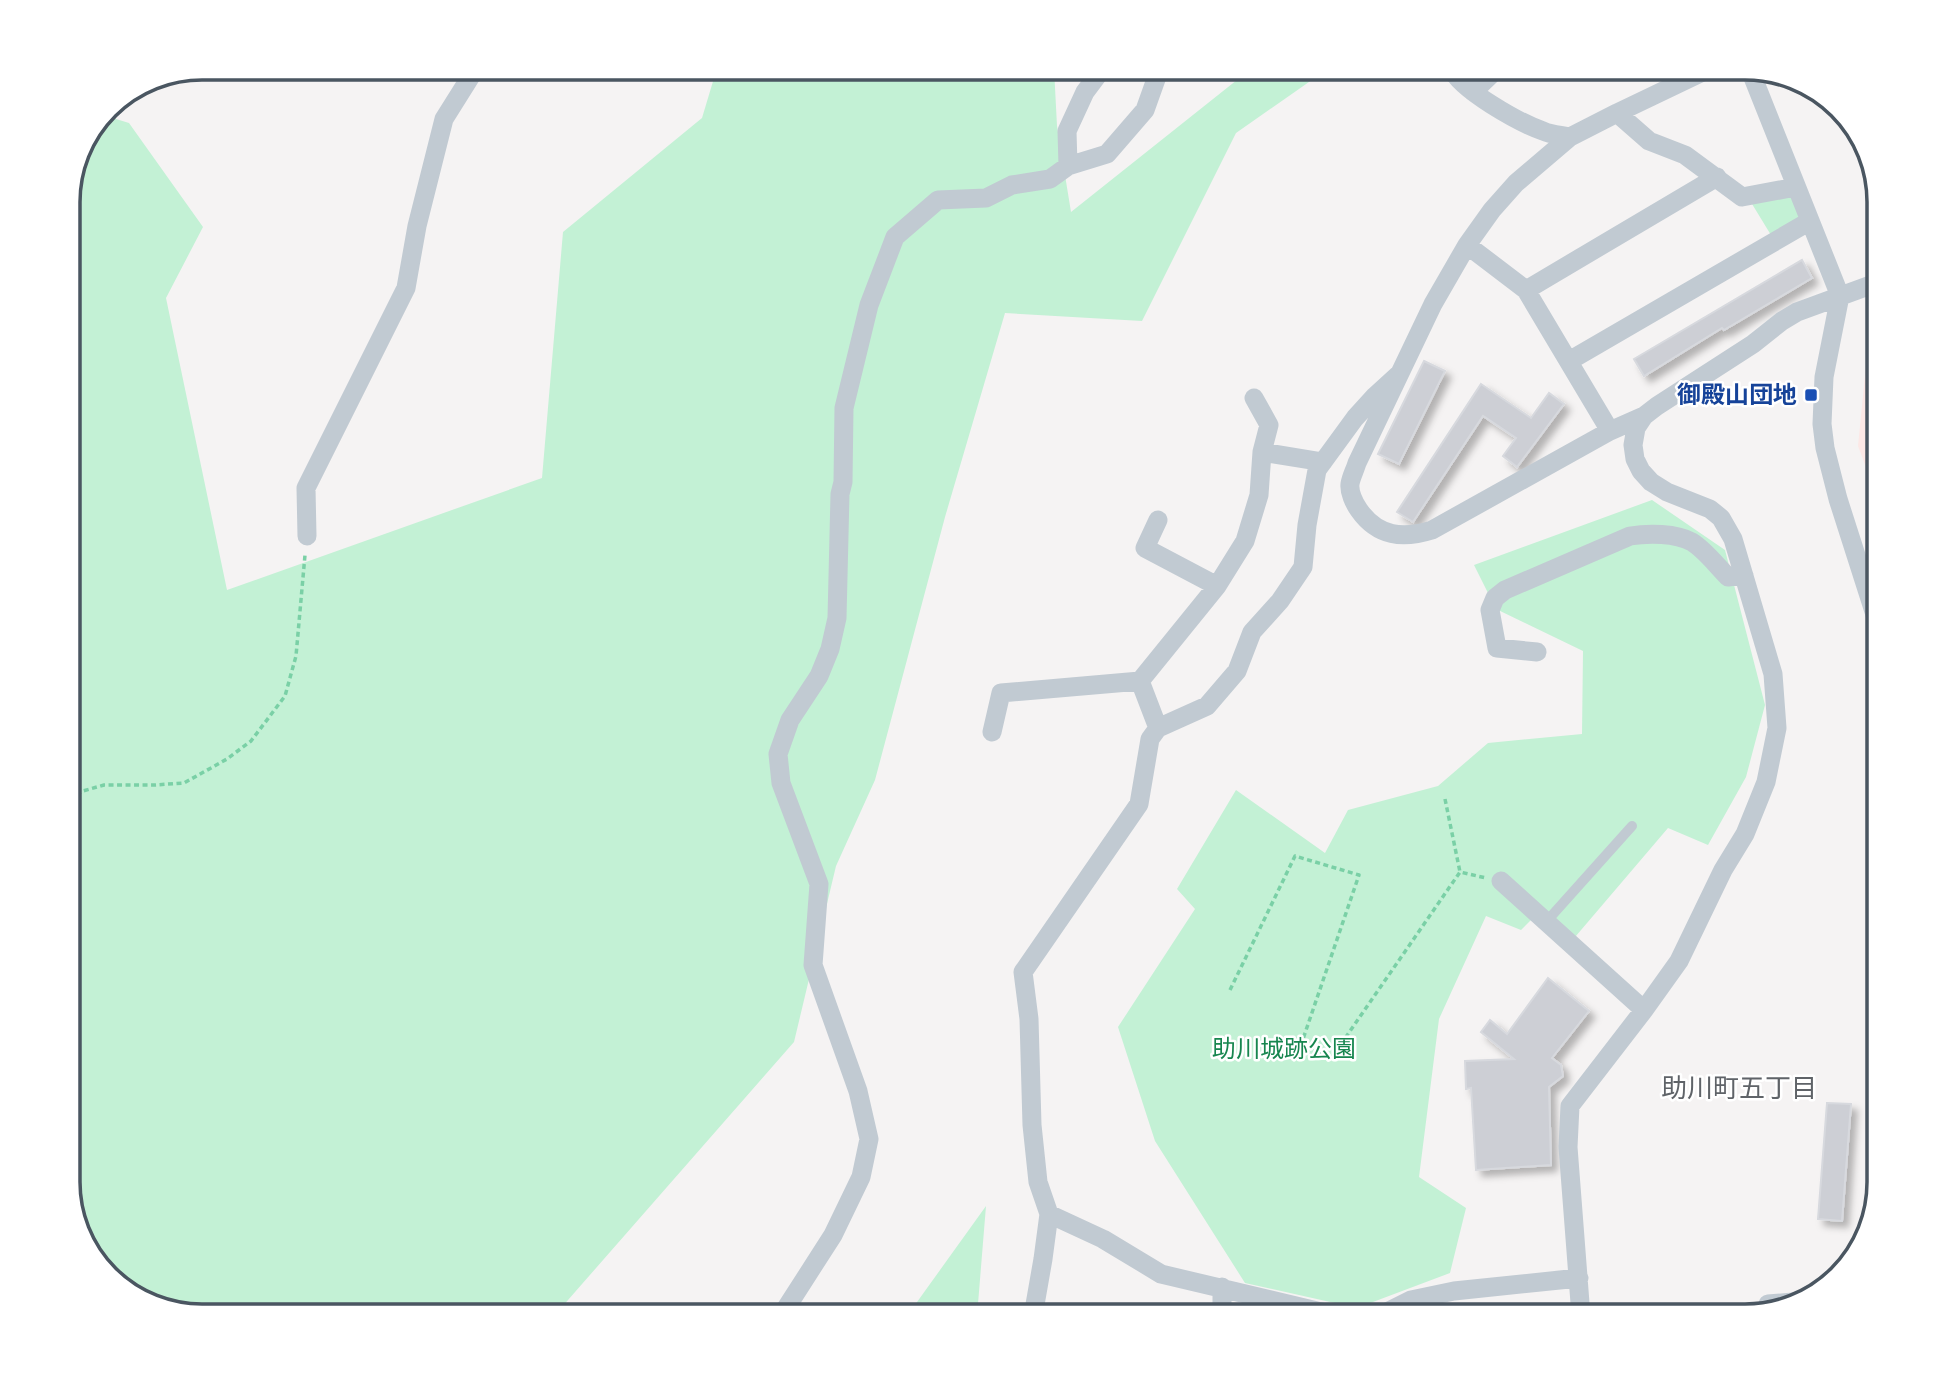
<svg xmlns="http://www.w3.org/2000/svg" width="1947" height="1384" font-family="Cabin,'Noto Sans JP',sans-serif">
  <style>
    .medical { fill: #fce8e6 }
    .green { fill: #c3f1d5 }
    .building { fill: #cdcfd5; stroke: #d7d9de; stroke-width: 2; filter: url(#shadow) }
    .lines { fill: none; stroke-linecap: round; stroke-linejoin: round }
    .path { stroke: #7ad0a6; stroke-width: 3.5; stroke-dasharray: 5 3.5; stroke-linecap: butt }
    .lane { stroke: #c1cad2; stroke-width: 10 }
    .street { stroke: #c1cad2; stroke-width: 19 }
    .transit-dot { fill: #1a4fb4; stroke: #fff; stroke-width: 2.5 }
    .labels { text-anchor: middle; stroke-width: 5; stroke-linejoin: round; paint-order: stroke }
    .transit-label { font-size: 24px; font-weight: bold; fill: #164399; stroke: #fff; text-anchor: end }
    .park-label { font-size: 24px; fill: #17864f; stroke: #fff }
    .neighbourhood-label { font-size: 26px; fill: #5f6368; stroke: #fff }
    .rim { fill: none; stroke: #4a5661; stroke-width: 3.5 }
  </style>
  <defs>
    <filter id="shadow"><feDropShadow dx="6" dy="6" stdDeviation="3.5" flood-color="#0004"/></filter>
  </defs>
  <rect width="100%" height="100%" fill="#f5f3f3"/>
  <path class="medical" d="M1879 302V502L1858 446 1872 305Z"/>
  <path class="green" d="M717 68H1054L1057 126 1071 212 1252 68H1329L1236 133 1142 321 1005 313 945 517 875 780 836 866 794 1042 554 1316H202L121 1288 86 1248 69 1190V194L82 144 103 115 129 123 203 227 166 298 227 590 542 478 563 232 702 118Z
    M1795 190 1808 220 1774 240 1749 199Z
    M1652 500 1725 550 1765 705 1746 777 1708 845 1668 828 1564 950 1532 919 1521 930 1486 916 1439 1019 1419 1177 1466 1208 1450 1273 1357 1308 1245 1283 1155 1141 1118 1027 1195 909 1177 889 1236 790 1325 853 1348 810 1438 786 1488 743 1582 734 1583 651 1496 609 1474 565Z
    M986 1206 977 1316H907Z"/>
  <path class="building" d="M1802 260 1812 278 1724 330 1722 328 1644 376 1634 359Z
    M1424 361 1445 371 1399 464 1378 454Z
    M1481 384 1531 418 1549 393 1564 404 1517 467 1503 456 1516 438 1483 416 1413 522 1397 512Z
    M1548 978 1589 1011 1552 1058 1561 1065 1563 1076 1549 1087 1551 1165 1476 1170 1471 1088 1466 1089 1465 1061 1514 1059 1481 1032 1490 1020 1507 1034Z
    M1827 1103 1851 1104 1842 1221 1818 1219Z"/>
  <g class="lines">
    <path class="path" d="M69 799 83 791 104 785H155L184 783 227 759 251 741 285 696 296 656 305 555
      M1445 799 1460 872
      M1230 990 1295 856 1359 875 1303 1039 1330 1060 1460 872 1486 878"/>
    <path class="lane" d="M1546 922 1632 826"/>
    <path class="street" d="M1451 68C1460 90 1520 123 1543 131 1551 135 1561 135 1570 137
      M1750 70 1840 296
      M1473 92 1498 68
      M1617 113 1649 141 1685 155 1742 197 1796 187
      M1068 166 1067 131 1085 92 1103 68
      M1467 245 1526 290 1610 431
      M1526 290 1717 177
      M1840 296 1824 377 1822 424 1825 448 1838 499 1879 627
      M1569 361 1810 221
      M1644 416 1610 431 1432 530C1403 539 1378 537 1359 510 1354 503 1349 492 1350 484 1351 477 1355 470 1357 463L1433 304 1467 245 1492 210 1516 183 1570 137 1617 113 1711 68
      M1262 452 1323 462
      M1158 520 1145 548 1217 586
      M307 536 306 488 406 288 417 226 444 119 476 68
      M1537 652 1497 648 1490 610 1495 598 1505 590 1630 536C1648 533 1676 533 1692 542 1705 550 1717 566 1728 577L1744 575
      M1140 681 1217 586 1245 541 1259 495 1262 452 1269 425 1254 398
      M992 732 1001 693 1140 681 1158 728
      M1501 881 1644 1010
      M1049 1214 1103 1239 1161 1274 1338 1316
      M1768 1310V1304L1805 1301
      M781 1316 833 1235 861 1177 869 1139 858 1091 813 965 819 884 781 783 778 754 790 720 819 676 830 649 837 618 840 494 843 482 844 408 869 305 895 237 938 200 986 198 1012 185 1050 179 1068 166 1107 154 1145 110 1160 68
      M1033 1316 1043 1259 1049 1214 1038 1182 1032 1125 1029 1019 1023 972 1139 804 1150 739 1158 728 1207 706 1237 671 1252 632 1280 601 1303 567 1307 525 1317 470 1355 418 1375 396 1398 375
      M1222 1316V1287
      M1379 1316 1411 1300 1454 1291 1579 1278
      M1581 1316 1568 1147 1570 1106 1644 1010 1679 961 1723 870 1745 834 1766 782 1777 728 1773 674 1733 539 1721 518 1710 509 1667 492 1651 482 1641 471 1635 459 1633 445 1636 428 1644 416 1657 406 1753 344 1782 321 1797 312 1879 282"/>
  </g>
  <rect class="transit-dot" x="1804" y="388" width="14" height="14" rx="3.5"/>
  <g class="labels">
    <g class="transit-label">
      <text x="1797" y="403">御殿山団地</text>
    </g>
    <g class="park-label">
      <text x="1284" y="1057">助川城跡公園</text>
    </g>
    <g class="neighbourhood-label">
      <text x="1739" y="1097">助川町五丁目</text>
    </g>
  </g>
  <path d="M0 0H1947V1384H0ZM202 80H1745A122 122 0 0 1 1867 202V1182A122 122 0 0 1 1745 1304H202A122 122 0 0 1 80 1182V202A122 122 0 0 1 202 80Z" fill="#fff" fill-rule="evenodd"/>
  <path class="rim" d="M202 80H1745A122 122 0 0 1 1867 202V1182A122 122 0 0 1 1745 1304H202A122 122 0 0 1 80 1182V202A122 122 0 0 1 202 80Z"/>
</svg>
